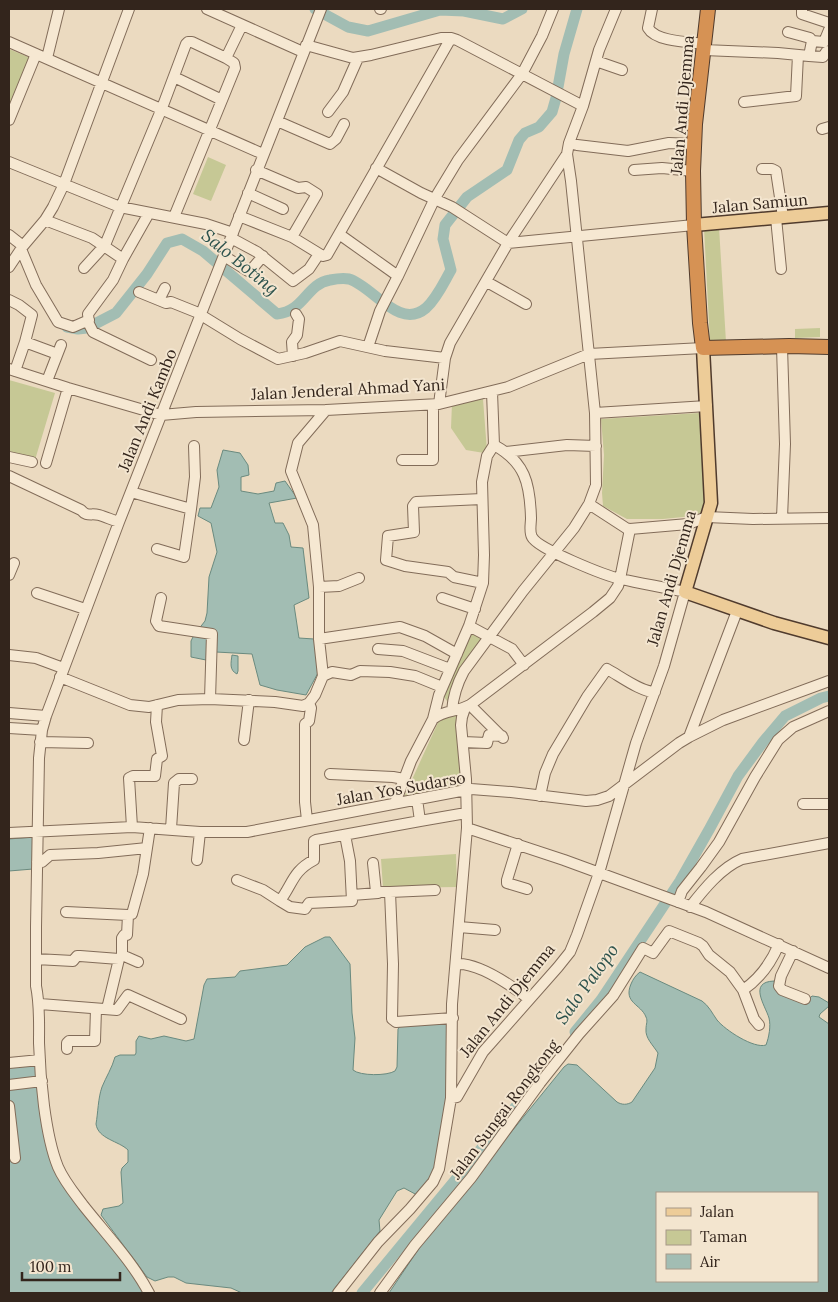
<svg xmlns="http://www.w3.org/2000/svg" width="838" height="1302" font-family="Lora,serif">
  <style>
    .green { fill: #c6c895 }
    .water { fill: #a2bdb3; stroke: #6a8a7f; fill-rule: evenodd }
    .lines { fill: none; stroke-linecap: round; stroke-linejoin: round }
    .river { stroke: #a2bdb3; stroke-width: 11 }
    .minor-casing { stroke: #826c59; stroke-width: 12 }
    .major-casing { stroke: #503b2d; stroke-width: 15 }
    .highway-casing { stroke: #503b2d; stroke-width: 16 }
    .minor { stroke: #f6e8d2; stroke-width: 10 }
    .major { stroke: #edcc98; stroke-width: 12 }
    .highway { stroke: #d69254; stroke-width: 14 }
    .labels { text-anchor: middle; stroke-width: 4; stroke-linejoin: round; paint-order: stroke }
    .street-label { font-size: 16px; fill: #33251c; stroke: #f3e5cf }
    .water-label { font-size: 18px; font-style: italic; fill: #2c524c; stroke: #f3e5cf }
  </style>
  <rect width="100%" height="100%" fill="#ebdac0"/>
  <path class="green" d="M9 49 33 59 9 115Z
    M208 157 226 165 211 201 193 194Z
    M719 227 726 342H710L704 228Z
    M820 328V337L795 338V329Z
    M9 380 55 393 35 460 9 451Z
    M483 399 487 451 484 453 466 450 451 428 452 403Z
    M699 413 705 501 704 511 693 516 663 519H627L603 506 602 493 604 455 601 419Z
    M473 631 486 638 450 705 444 697 460 656Z
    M454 713 462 724 463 788 404 797 441 716Z
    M456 854 457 887 383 888 381 859Z"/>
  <path class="water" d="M223 450 240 453 248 465 249 475 241 477V491L258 494 274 491 276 483 285 481 297 498 269 503 275 523H283L289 535 291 547 303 548 309 598 294 605 299 638 314 639 319 671 306 695 277 690 260 685 252 654 216 652 206 660 191 657V641L194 635 205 621 207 613 209 577 217 552 211 523 198 516 200 508H211L219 487 217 470Z
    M232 655 238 656V671L237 674C229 670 231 663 232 655Z
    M34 837 33 869 9 871V839Z
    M325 937H330L350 964 352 1013 355 1038 353 1070C360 1076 387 1076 395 1071L397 1067 398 1029 401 1025 444 1022 447 1024 448 1112 436 1168 430 1178 417 1195 404 1188 397 1191 379 1220 380 1231 331 1293H242L231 1288 186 1283 174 1277H168L155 1281 147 1277 101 1215 103 1209 119 1206 123 1203 121 1172 122 1168 128 1162V1150C119 1141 98 1139 96 1124 98 1113 98 1098 102 1087 106 1077 112 1068 115 1057L120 1055H135L136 1053V1041L139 1036 151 1039 164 1036 186 1041 194 1039 204 985 207 979 235 977 240 971 287 965 305 947Z
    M640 972 702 1001C709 1006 712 1013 717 1020 725 1030 754 1049 766 1045 769 1037 771 1026 769 1018 765 1005 748 982 774 981L775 984 808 1000 812 996 819 997 829 1003V1006L820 1014 819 1017 829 1024V1293H389L430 1232 564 1067 568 1064 577 1065 617 1102C622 1105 627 1105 632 1102L655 1068 658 1053C653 1045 645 1038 646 1029 646 1024 648 1021 646 1017 641 1004 623 1003 631 984 633 979 636 975 640 972ZM657 1193H817V1281H657Z
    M37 1063 50 1159 145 1293H9V1067Z"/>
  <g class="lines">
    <path class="river" d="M315 9 348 27 368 31 440 10 464 11 503 19 522 9
      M67 327 78 329 87 328 116 313 147 274 167 243 182 239 203 251 277 314C305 311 306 284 330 280 335 279 344 278 349 279 373 286 399 331 426 308 437 298 444 282 451 270L443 239 445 225 467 197 507 170 519 140 525 133 539 127 552 112 556 98 564 54 577 9
      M575 1032 601 1000 680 881 710 828 738 776 763 742 785 716 821 698 829 696
      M362 1293 528 1092"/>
    <defs>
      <path id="minor" d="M207 9 303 52
        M380 9H381
        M652 9 648 28C656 42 690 42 705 44
        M802 9V14L829 23
        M812 41 824 42 829 30
        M9 42 263 154
        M306 45 353 58 371 55 441 38H451L457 40 583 106
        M704 50 778 53 809 56 812 41 810 38 788 32
        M809 56 823 57 826 52 829 51
        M47 58 59 9
        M596 61 622 70
        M174 77 222 100 174 217
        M222 100 235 68 234 63 226 58
        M744 102 796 96 798 55
        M328 112 343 92 358 58
        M9 120 36 54
        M277 121 330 144 336 139 344 124
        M822 129 829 127
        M569 143 577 145 628 151 669 143 694 144
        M9 162 120 207 206 224 233 233
        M376 168 421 193 452 207 508 243 694 225
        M762 169H772L776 171 783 217
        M256 170 298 188 306 187 317 194 292 237
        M634 170 662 168 693 171
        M248 193 283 209
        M149 213 123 259 113 280 88 314 89 324 93 332 151 360
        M239 216 292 237 323 256 327 255 451 38
        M776 218 781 269
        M339 234 398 276 435 198 458 160 522 74 542 36 553 9
        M9 235 23 246
        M231 238 257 252 293 281 309 269 319 254
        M21 249 36 285 58 322 73 327 89 320
        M224 256 248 271 251 270 263 256
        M123 259 92 238 45 220 53 207 64 184 129 9
        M9 267 23 246 45 220
        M84 268 105 245 162 108 186 44 188 42H192L226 58 242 25
        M487 282 526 304
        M139 292 166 303 171 302 196 312 240 339 278 359 305 353 340 341 385 351 445 358
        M9 300 19 305 32 315 25 342 52 352
        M159 300 165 288
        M368 347 380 311 398 276
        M782 347 785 444 782 518
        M293 356 292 342 297 335 299 319 296 314
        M9 369 68 388 161 415 196 412 326 410 439 404 508 387 589 354 703 348
        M15 371 25 342
        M47 381 61 345
        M439 404 445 358 450 343 508 243 567 154
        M595 413 707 406
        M506 452 567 445 596 446
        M9 457 32 462
        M402 460H433V405
        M46 463 68 388
        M9 476 81 510C87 517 91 513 99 515 106 517 112 520 119 522
        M131 492 191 509 184 557 157 549
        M482 499 416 502 413 506 414 532 388 536 386 560 405 566 448 572 454 577 483 583
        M589 504 626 528 630 529 688 524 707 517 753 519 829 518
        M191 509 195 477 194 446
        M9 575 14 563
        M319 587 339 586 359 578
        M37 593 85 609
        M161 598 156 621 159 626 212 634 210 699
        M442 598 475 609
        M469 626 512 649 524 665
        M319 639 400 627 425 636 457 654
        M378 649 403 651 450 669
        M9 655 36 658 63 668
        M323 676 332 672 351 675 360 671 390 672 415 676 442 687
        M60 677 130 705 149 707 178 700 210 699 275 702 303 706 309 703 315 695 323 676 319 639V587L313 525 291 471 298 443 326 410
        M470 705 503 738
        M452 711C453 696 457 684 464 671L523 591 574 528 589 504 596 485 595 413 571 181 567 154 569 143 583 106 599 50 616 9
        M9 713 46 716
        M433 719C444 710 457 712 470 705L593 612 610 598 618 586 620 579 630 529
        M9 728 42 730
        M689 737 737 611
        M244 740 249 700
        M40 742 88 743
        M463 742 487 743 489 735 502 736
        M330 774 393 777 404 779
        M540 796 545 773 553 754 587 697 607 669C620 676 641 692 655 692
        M395 803 411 761 433 719 439 695 469 626 483 583 484 555 482 482 487 456 494 445 492 392
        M803 804H829
        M307 820 305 802V724L309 721 311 708 309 703
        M420 821 466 813
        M132 827 129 778 133 776H155L157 759 162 756 156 722 157 705
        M467 828 564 860 706 912 829 968
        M171 829 174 783 179 779H192
        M9 833 132 827 200 832H247L471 789 511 792 586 801 597 800 609 796 679 743 689 737 723 720 829 681
        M345 835 350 861 352 901 309 903 305 909 290 907 280 901C293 883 293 871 314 860V841L316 840 420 821 417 799
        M518 844 507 880V883L527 889
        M197 860 200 832
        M37 862H42L50 855 98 853 147 848
        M373 863 376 892H390
        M237 880 263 890 280 901
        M435 890 390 892 393 964 392 1019 396 1022 453 1018
        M352 895 378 893
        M678 902 682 891 701 867 719 842 755 777 778 740 793 727 829 711
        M690 907C704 889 721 868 742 859L829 843
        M66 912 128 915
        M459 927 495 930
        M793 951 781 976 779 986 782 990 805 999
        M122 955V938L124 935H127L128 915 132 914 143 874 150 828
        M36 959 73 961 77 956H80L119 959 122 955 138 962
        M456 964C479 962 512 986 529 999
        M40 1004 117 1010 128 995 181 1019
        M107 1009 119 959
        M759 1025 754 1019 743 990C761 978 771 963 779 944
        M67 1049V1043L69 1041H95L96 1009
        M9 1063 40 1060
        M9 1085 42 1081
        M451 1098 457 1097 483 1052 558 967 570 952 577 935 599 873 636 743 664 666 685 592C664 587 642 584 621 579 606 576 538 549 532 537 529 532 531 524 531 518 530 483 525 462 494 445
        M9 1106 15 1158
        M149 1293C132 1261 105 1233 83 1205 74 1193 64 1181 58 1167 45 1135 40 1077 39 1043 39 1023 40 1005 36 986V927L39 758 42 730 46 716 119 522 321 9
        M338 1293 378 1242 410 1209 433 1182 439 1169 451 1098 452 1004 467 828 466 779 461 725 462 717 465 708
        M380 1293 415 1245 471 1178 540 1083 579 1034 613 996 643 948 653 953 669 931 699 943 703 946 709 955 730 972 743 990"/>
      <path id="major" d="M694 225 829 213
        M703 348 711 503 685 592 774 623 829 638"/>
      <path id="highway" d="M708 9 695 124 693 171 694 225 700 323 703 348 789 346 829 347"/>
    </defs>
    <use href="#minor" class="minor-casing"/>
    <use href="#major" class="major-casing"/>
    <use href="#highway" class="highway-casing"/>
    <use href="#minor" class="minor"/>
    <use href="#major" class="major"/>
    <use href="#highway" class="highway"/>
  </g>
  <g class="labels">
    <g class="street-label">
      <text transform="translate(682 105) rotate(-85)" y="6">Jalan Andi Djemma</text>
      <text transform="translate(760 203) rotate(-5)" y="6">Jalan Samiun</text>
      <text transform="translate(348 389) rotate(-3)" y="6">Jalan Jenderal Ahmad Yani</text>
      <text transform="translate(147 410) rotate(-68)" y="6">Jalan Andi Kambo</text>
      <text transform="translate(671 578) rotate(-74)" y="6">Jalan Andi Djemma</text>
      <text transform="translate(401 788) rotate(-10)" y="6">Jalan Yos Sudarso</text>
      <text transform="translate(507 1000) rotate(-51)" y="6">Jalan Andi Djemma</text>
      <text transform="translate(504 1109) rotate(-53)" y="6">Jalan Sungai Rongkong</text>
    </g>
    <g class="water-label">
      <text transform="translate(240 262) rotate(39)" y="6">Salo Boting</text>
      <text transform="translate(587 984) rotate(-54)" y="6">Salo Palopo</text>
    </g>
  </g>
  <rect width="838" height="1302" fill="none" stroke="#33251c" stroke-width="20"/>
  <rect x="656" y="1192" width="162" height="90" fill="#f3e5cf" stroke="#a69887"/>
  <rect x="666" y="1208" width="25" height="8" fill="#edcc98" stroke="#a69887"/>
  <text x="700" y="1217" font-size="15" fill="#33251c">Jalan</text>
  <rect x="666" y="1230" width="25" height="15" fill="#c6c895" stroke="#a69887"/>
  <text x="700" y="1242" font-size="15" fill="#33251c">Taman</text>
  <rect x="666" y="1254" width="25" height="15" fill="#a2bdb3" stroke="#a69887"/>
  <text x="700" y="1267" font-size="15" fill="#33251c">Air</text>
  <path d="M22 1272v8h98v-8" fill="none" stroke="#33251c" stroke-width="2.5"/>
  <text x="30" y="1272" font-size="15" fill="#33251c" stroke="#f3e5cf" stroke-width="4" paint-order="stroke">100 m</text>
</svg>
